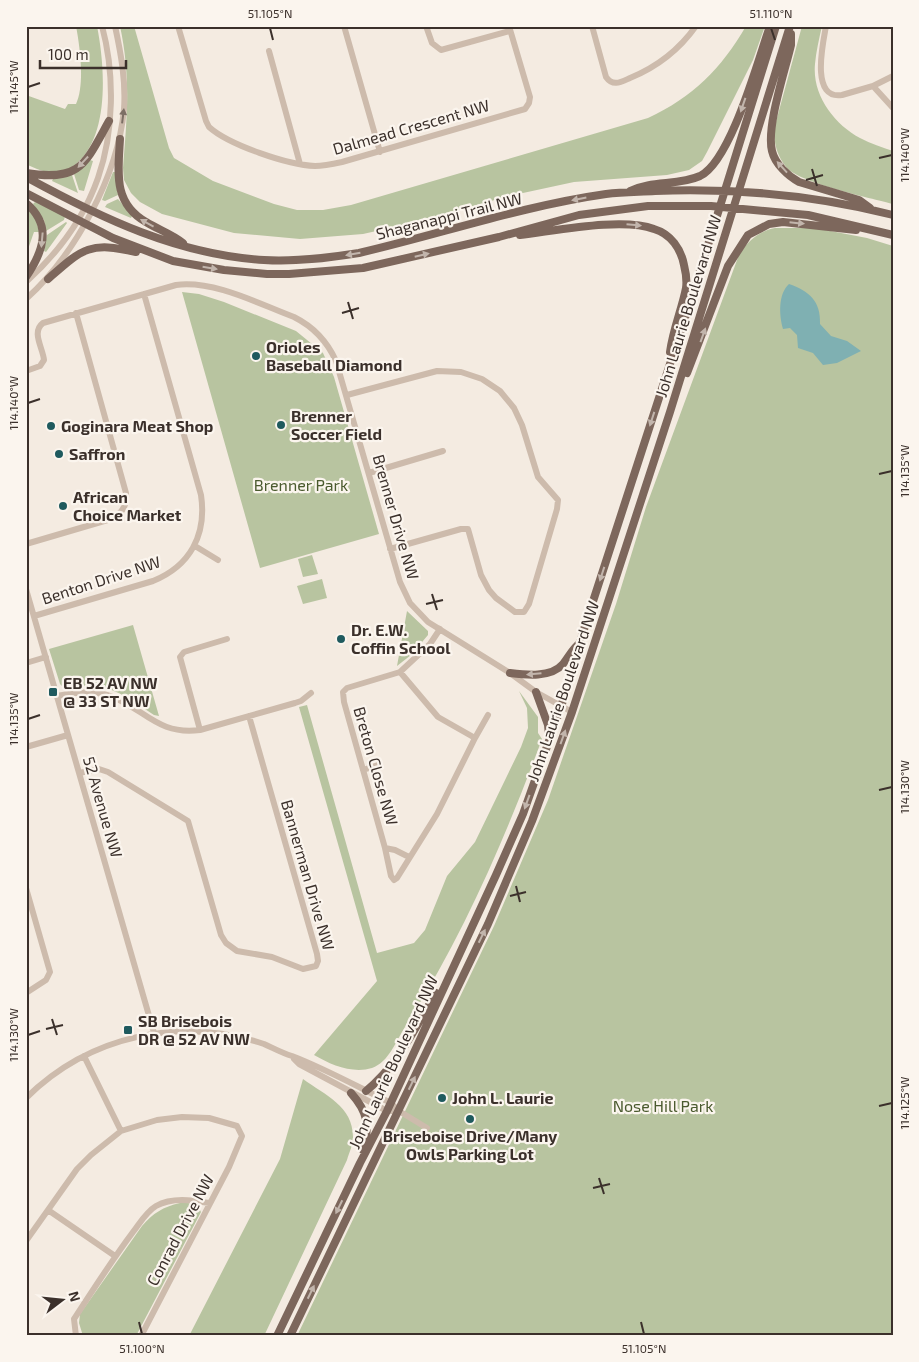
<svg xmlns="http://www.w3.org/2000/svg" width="919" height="1362" font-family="'Exo 2',sans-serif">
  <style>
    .green { fill: #b8c4a0 }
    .water { fill: #7fb0b2 }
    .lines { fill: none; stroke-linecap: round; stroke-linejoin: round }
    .minor { stroke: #cdbbac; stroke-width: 6 }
    .major { stroke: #7d675c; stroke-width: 8 }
    .oneway { fill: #c2b5ac }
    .oneway2 { fill: #7d6f65 }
    .ticks { fill: none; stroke: #3b302b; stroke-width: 2 }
    .poi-dot { fill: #1f5a5e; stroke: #fbf5ee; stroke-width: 2 }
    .labels { text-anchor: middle; stroke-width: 4.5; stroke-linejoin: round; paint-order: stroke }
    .street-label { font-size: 16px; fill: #3b302b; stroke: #fbf5ee }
    .poi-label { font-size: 16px; font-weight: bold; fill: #3b302b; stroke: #fbf5ee; text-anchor: start }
    .park-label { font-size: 16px; fill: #4a5a2e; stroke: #fbf5ee }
    .neatline { fill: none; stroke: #3b302b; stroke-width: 2 }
    .ticks-label { font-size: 12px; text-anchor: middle; fill: #3b302b }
  </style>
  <rect width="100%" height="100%" fill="#f4ebe1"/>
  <path class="green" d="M76 26H97C105 66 110 136 76 164 60 177 43 173 26 164V95L65 109 68 104H76C85 85 80 47 76 26Z
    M120 26H134L169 148 174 158 213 181 274 204 297 210H323L351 205 648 118C693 97 721 69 746 26H765L753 60 707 152 702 161 689 170 667 175 574 182 509 196 412 223 363 234 300 239 234 233 162 214 140 202 131 193 124 180 123 168C127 116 131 78 120 26Z
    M802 26H822C819 39 816 52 815 64 812 95 834 124 860 138 871 144 882 147 893 151V204C870 198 801 183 787 168 777 156 774 144 774 129Z
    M90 160 93 161 84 191 79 190 74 174Z
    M113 172H115L118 195 105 201 102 200Z
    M72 175 78 193 52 181 53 179Z
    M118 199 132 216 131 218 105 207 107 204Z
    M35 202 65 216 64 220 46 231 44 220 33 204Z
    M26 207 36 219 39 232H34L26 255Z
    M66 222 67 223 46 252 44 251 47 235Z
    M775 228H815L867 238 893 246V1336H297L494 926 548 800 616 604 646 507 740 252C750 240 759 231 775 228Z
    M182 292 199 294 224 302 296 331 323 353 334 377 379 534 260 568Z
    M312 555 318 574 303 577 298 559Z
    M322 579 327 598 303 604 297 586Z
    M407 611 428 631V635L411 655 397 666Z
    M133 625 159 716 154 715C134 702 115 687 91 685 82 685 72 689 63 687L60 684 49 649Z
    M519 691 538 717V733L542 739C505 839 462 938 405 1027 396 1041 389 1062 372 1068 353 1074 331 1065 314 1055L377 981 299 707 307 705 377 953 414 943 425 930 447 876 475 842 521 747 528 728 527 708Z
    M303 1079C325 1095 353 1106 353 1137 353 1145 349 1153 347 1160L264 1336H189L280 1159Z
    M180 1203C189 1203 197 1202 201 1212L136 1336H83L79 1323 80 1314 142 1226C153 1213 163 1207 180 1203Z"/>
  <path class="water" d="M789 284C809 291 821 301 820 324L831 336 847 341 861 351 837 363 823 365 813 353 798 348 797 335 790 328 783 329C779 315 778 294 789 284Z"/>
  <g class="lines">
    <path class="minor" d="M178 26 206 121 209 127C229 145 288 165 315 166 324 166 333 164 342 162L525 109 529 103 530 97 509 26
      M344 26 380 152
      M426 26 432 43 441 50 510 31
      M592 26 606 77C613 87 621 82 630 78 657 67 679 50 696 26
      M826 26C823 43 810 100 842 95L873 86 893 76
      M269 51 300 164
      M873 86 893 108
      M26 282C57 254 84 218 98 178 114 132 115 74 102 26
      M26 299C75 255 118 176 124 109 126 81 121 54 115 26
      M26 371 40 366 44 360C43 348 31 332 43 323L176 285C214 280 259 304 294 317 314 327 327 341 336 361L400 582 410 603 428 622 510 673 536 692 572 712
      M347 395 437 371 461 372 482 379 500 391 514 408 522 425 538 477 558 500 557 509 529 604 524 612H515L496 598 489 590 481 575 468 529H461L390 549
      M369 473 443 451
      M26 544 111 519C122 514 127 505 126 493L76 313
      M195 546 218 560
      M26 589 154 1033
      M34 616 153 581C190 566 207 535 201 495L144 294
      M440 629 430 644 400 672 347 688 343 692 344 702 385 848 391 876 394 880 397 878 437 814 475 738 488 715
      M26 663 46 657
      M400 672 438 717 475 738
      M57 696C74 693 90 690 107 695 143 706 156 736 200 730L295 703 301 701 311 693
      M200 730 180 657 184 652 227 639
      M26 747 68 735
      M363 770 378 765
      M79 773 99 769 108 772 188 821 221 935 226 943 237 951 272 957 303 969 316 966 318 961 317 954 249 716
      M385 848 395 850 409 857
      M26 888 50 972 46 980 26 993
      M84 1056 121 1131
      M294 1059 299 1064 387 1111H399
      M26 1098C90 1035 180 1016 264 1044 273 1048 282 1053 292 1056 326 1069 358 1087 391 1103L399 1111 427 1128
      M48 1210 115 1256
      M26 1241 77 1169 91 1155 121 1131 157 1120 182 1117 209 1118 237 1126 242 1136 229 1167 141 1336
      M76 1336 74 1319C93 1290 112 1260 133 1232 140 1223 146 1212 156 1206 172 1197 192 1200 209 1203"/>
    <path class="major" d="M791 34V45C785 71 766 127 772 151 775 164 788 176 799 182L859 200 870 208
      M120 139C118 173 113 203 146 222 159 230 172 234 183 243
      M26 173C81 182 85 164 109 121
      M26 177C101 218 178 255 264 260 296 262 327 258 359 253 441 234 522 206 606 194 623 192 639 192 655 191 735 188 815 195 893 215
      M630 191C652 180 678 186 700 176 731 161 758 60 770 26
      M26 193 113 238 173 261 224 270 267 274H289L363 268 499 237 579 215 648 206H711L808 215 893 235
      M26 203C53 226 43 252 26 277
      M520 235C555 231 622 217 654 229 671 234 681 249 684 265 686 273 687 281 686 288 682 309 673 329 670 352
      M48 279C82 249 89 241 136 252
      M687 373 728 266 748 235 769 224 783 222 856 230
      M510 673C526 675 551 678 563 664 569 657 572 649 580 643
      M536 692 548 725 549 736
      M366 1091C398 1065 415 1028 436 993
      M351 1093C368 1112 370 1126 363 1150
      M277 1336 360 1163 387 1111 496 875 523 814 561 707 585 626 694 290 776 26
      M290 1336 488 924 532 821 572 712 670 412 790 26"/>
  </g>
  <defs><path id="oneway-solid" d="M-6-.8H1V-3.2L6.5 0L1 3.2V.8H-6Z" transform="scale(1.25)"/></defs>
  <g class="oneway">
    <use href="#oneway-solid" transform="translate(743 105) rotate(109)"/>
    <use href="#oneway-solid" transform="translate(83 162) rotate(133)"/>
    <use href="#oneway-solid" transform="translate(782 167) rotate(-132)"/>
    <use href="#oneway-solid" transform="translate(579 199) rotate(169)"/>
    <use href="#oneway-solid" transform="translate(147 223) rotate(-151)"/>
    <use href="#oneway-solid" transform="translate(797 223) rotate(6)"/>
    <use href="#oneway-solid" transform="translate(634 225) rotate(5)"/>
    <use href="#oneway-solid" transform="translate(42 240) rotate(95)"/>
    <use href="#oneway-solid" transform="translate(353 254) rotate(170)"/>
    <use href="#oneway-solid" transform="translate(422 255) rotate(-13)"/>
    <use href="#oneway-solid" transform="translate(210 268) rotate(9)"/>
    <use href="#oneway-solid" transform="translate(703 335) rotate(-70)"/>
    <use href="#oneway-solid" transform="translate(652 419) rotate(108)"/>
    <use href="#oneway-solid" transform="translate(602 574) rotate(108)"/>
    <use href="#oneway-solid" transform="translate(534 674) rotate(175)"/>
    <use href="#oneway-solid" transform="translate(563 737) rotate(-70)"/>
    <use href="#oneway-solid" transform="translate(527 802) rotate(110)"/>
    <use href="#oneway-solid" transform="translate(482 936) rotate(-64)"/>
    <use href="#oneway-solid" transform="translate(412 1083) rotate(-64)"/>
    <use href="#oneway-solid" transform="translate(339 1207) rotate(116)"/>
    <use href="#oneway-solid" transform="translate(311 1292) rotate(-64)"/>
  </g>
  <use class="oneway2" href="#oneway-solid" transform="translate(123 116) rotate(-83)"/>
  <path class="ticks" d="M270 28 273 40M771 28 775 40M28 87 40 83M879 158 892 155M812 169 817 186M806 180 823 175M348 302 353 319M342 313 359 308M28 403 40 399M879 474 892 471M432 594 437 610M426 604 443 600M28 719 40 715M879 790 892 787M516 886 520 902M510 896 526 892M52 1019 57 1035M46 1029 63 1025M28 1035 40 1031M879 1106 892 1103M599 1178 604 1194M593 1188 610 1184M139 1322 142 1334M641 1322 644 1334"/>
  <g class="poi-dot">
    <circle cx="256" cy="356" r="5"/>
    <circle cx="281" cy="425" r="5"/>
    <circle cx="51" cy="426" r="5"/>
    <circle cx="59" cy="454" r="5"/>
    <circle cx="63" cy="506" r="5"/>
    <circle cx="341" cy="639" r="5"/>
    <rect x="48" y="687" width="10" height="10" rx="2.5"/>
    <rect x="123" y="1025" width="10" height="10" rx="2.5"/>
    <circle cx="442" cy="1098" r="5"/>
    <circle cx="470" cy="1119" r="5"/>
  </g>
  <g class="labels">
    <g class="street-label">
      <text transform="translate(411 127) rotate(-16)" y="6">Dalmead Crescent NW</text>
      <text transform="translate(449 216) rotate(-14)" y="6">Shaganappi Trail NW</text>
      <text transform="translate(688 306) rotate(-73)" y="6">John Laurie Boulevard NW</text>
      <text transform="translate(396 517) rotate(74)" y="6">Brenner Drive NW</text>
      <text transform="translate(101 580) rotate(-18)" y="6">Benton Drive NW</text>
      <text transform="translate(563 691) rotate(-71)" y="6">John Laurie Boulevard NW</text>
      <text transform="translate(376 766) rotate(74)" y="6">Breton Close NW</text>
      <text transform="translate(103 807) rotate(74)" y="6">52 Avenue NW</text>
      <text transform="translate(308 875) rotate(74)" y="6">Bannerman Drive NW</text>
      <text transform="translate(393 1062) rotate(-65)" y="6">John Laurie Boulevard NW</text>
      <text transform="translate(180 1230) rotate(-62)" y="6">Conrad Drive NW</text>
    </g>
    <g class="poi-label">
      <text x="266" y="353">Orioles<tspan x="266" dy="18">Baseball Diamond</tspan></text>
      <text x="291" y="422">Brenner<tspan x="291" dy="18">Soccer Field</tspan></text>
      <text x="61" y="432">Goginara Meat Shop</text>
      <text x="69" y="460">Saffron</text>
      <text x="73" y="503">African<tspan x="73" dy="18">Choice Market</tspan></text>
      <text x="351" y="636">Dr. E.W.<tspan x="351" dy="18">Coffin School</tspan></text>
      <text x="63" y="689">EB 52 AV NW<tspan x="63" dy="18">@ 33 ST NW</tspan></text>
      <text x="138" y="1027">SB Brisebois<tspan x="138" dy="18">DR @ 52 AV NW</tspan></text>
      <text x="452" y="1104">John L. Laurie</text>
      <text x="470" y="1142" text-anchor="middle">Briseboise Drive/Many<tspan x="470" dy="18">Owls Parking Lot</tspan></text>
    </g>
    <g class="park-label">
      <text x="301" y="491">Brenner Park</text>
      <text x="663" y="1112">Nose Hill Park</text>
    </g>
  </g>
  <rect width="919" height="1362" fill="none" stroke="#fbf5ee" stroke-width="55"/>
  <g transform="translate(62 1300) rotate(74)" stroke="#fbf5ee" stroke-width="4" paint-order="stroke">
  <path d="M0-4L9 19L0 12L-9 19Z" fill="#3b302b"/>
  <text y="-8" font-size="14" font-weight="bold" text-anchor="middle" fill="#3b302b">N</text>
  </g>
  <path d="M40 60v8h86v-8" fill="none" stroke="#3b302b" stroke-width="2.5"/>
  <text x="48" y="60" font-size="15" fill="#3b302b" stroke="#fbf5ee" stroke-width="4" paint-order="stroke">100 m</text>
  <rect x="28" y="28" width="864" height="1306" class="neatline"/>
  <g class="ticks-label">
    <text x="270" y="18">51.105°N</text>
    <text x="771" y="18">51.110°N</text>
    <text transform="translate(14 87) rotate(-90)" y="4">114.145°W</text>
    <text transform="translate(905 155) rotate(-90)" y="4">114.140°W</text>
    <text transform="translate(14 403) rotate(-90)" y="4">114.140°W</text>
    <text transform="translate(905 471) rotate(-90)" y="4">114.135°W</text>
    <text transform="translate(14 719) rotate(-90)" y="4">114.135°W</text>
    <text transform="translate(905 787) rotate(-90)" y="4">114.130°W</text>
    <text transform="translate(14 1035) rotate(-90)" y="4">114.130°W</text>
    <text transform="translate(905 1103) rotate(-90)" y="4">114.125°W</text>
    <text x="142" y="1353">51.100°N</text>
    <text x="644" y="1353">51.105°N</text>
  </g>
</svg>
